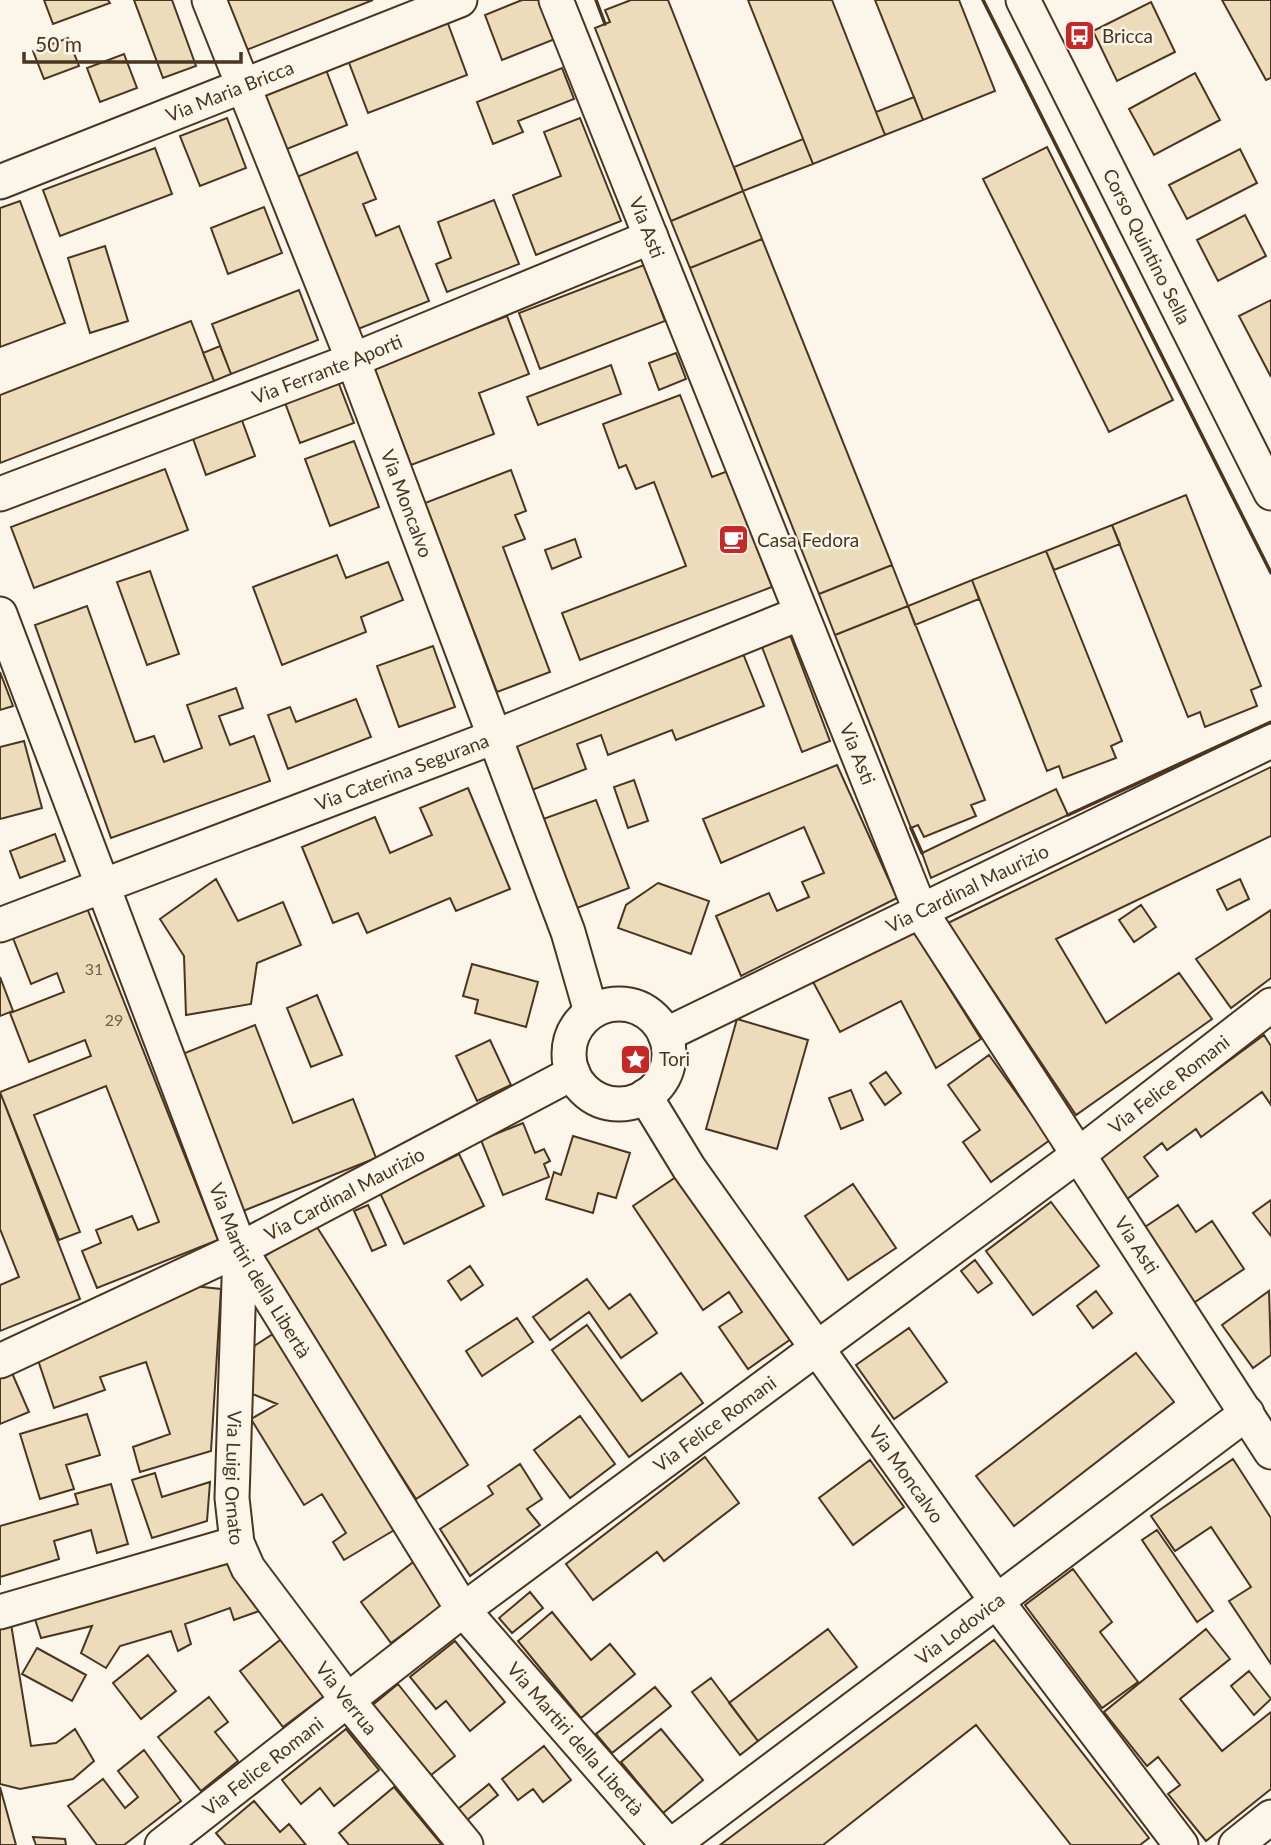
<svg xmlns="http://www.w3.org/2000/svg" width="1271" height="1845" font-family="Lato,sans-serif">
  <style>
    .building { fill: #ecdcbc; stroke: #4a3520; stroke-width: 2 }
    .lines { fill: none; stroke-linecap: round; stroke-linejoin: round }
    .minor-casing { stroke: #4a3520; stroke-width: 37 }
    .minor { stroke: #fbf6e9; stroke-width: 33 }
    .wall { stroke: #4a3520; stroke-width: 3.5 }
    .labels { text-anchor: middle; stroke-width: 5; stroke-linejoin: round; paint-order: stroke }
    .number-label { font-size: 16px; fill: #725f47 }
    .poi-label { font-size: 19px; fill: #4a3520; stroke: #fbf6e9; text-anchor: start }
    .street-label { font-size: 19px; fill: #4a3520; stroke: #fbf6e9 }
  </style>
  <rect width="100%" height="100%" fill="#fbf6e9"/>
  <path class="building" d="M44 0H108L110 3 53 24Z
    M134 0H172L196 66 163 78Z
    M224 0H373L244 51Z
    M522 0H540L555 39 502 60 485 15Z
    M631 0H668L743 191 671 221 595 28 610 22 605 10Z
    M748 0H832L885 135 813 164Z
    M875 0H959L995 91 923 120Z
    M1222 0H1271V78L1266 80Z
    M1151 2 1175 52 1117 81 1093 31Z
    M447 21 467 75 368 113 348 60Z
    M68 38 79 66 44 79 33 51Z
    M124 54 137 88 100 102 87 68Z
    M325 67 347 125 282 151 259 93Z
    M562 68 574 99 518 121 523 132 493 144 477 102Z
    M1195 73 1220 120 1154 155 1129 109Z
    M914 97 923 120 885 135 876 112Z
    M227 118 246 168 200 186 180 136Z
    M580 118 621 221 536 255 513 195 561 176 544 132Z
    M803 139 813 164 743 191 734 167Z
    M1047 147 1173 400 1109 432 983 179Z
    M155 148 172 194 60 236 43 190Z
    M1240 149 1257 183 1187 219 1169 185Z
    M357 152 376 199 363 204 376 236 399 226 429 301 353 331 292 179Z
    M743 191 762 239 690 268 671 221Z
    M494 200 519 264 447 292 436 264 451 258 438 222Z
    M20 201 65 323 0 347V208Z
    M264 207 282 253 228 274 211 228Z
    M1245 215 1266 256 1218 281 1197 240Z
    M762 239 892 565 819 594 690 268Z
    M105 246 128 321 90 333 68 258Z
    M644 265 665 321 540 369 519 313Z
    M299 290 318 340 231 374 212 324Z
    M1271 300V377L1239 316Z
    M507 316 529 374 479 393 494 434 411 465 374 367Z
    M191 321 214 381 0 463V395Z
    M220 346 231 374 214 381 203 353Z
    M676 353 686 379 659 390 649 363Z
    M611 365 621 394 538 425 527 397Z
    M337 379 354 423 300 443 284 400Z
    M680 395 712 477 728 471 772 587 580 660 562 613 686 566 654 482 636 489 626 465 619 468 603 424Z
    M240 415 255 456 206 475 191 433Z
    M354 441 379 507 330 526 305 459Z
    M165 469 188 530 34 588 11 527Z
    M511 470 526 511 515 515 525 539 503 547 550 672 497 692 425 503Z
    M1186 495 1261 686 1251 690 1257 706 1205 727 1200 712 1188 717 1112 525Z
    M1112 525 1120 544 1054 570 1046 551Z
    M575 539 581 557 552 569 545 550Z
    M1046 551 1122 741 1111 746 1116 758 1063 778 1059 766 1047 771 972 580Z
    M337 555 346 578 388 562 403 600 361 617 366 632 282 665 253 587Z
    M892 565 908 606 835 635 819 594Z
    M150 571 179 654 147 665 117 582Z
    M972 580 979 599 915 625 908 606Z
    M87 606 135 742 154 736 164 762 202 748 187 705 236 688 243 708 219 716 230 745 254 736 270 781 111 838 35 625Z
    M908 606 985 800 971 805 976 816 924 837 918 825 911 828 835 635Z
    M790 635 830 741 802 752 762 647Z
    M433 646 455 707 399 727 377 666Z
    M742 651 764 706 676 740 672 730 608 755 601 735 577 744 586 769 532 790 513 740Z
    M0 672 13 706 0 710Z
    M356 699 371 737 288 769 268 715 290 707 296 722Z
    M24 741 42 808 0 819V747Z
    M837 765 897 898 741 976 716 916 769 893 777 911 809 897 802 882 824 873 804 827 721 863 703 819Z
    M1271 767V836L1056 939 1106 1023 1179 973 1212 1019 1076 1115 948 923Z
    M634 780 648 821 628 828 614 787Z
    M468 788 510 889 456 911 450 898 367 933 358 913 333 923 302 847 375 817 390 853 432 835 420 808Z
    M1056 789 1068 815 931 878 922 853Z
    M596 800 629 888 577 908 543 819Z
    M55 834 65 861 20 878 10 851Z
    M216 879 238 921 283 902 301 945 257 963 251 1004 186 1015 184 956 160 919Z
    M1240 879 1249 899 1227 910 1217 890Z
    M658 883 709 901 691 954 618 928 626 905Z
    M85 903 218 1240 97 1288 82 1251 101 1243 96 1230 132 1216 138 1230 159 1222 106 1086 34 1115 80 1232 59 1240 0 1092 91 1056 85 1040 29 1062 10 1013 64 992 57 973 31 984 11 933Z
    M1141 905 1156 927 1134 942 1119 920Z
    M1271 910V978L1231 1008 1196 959Z
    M914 932 981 1039 936 1068 901 1001 840 1032 812 980Z
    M472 964 538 982 526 1027 475 1013 478 1000 463 996Z
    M0 977 13 1011 0 1016Z
    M317 995 342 1055 311 1067 287 1008Z
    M737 1019 808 1040 777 1149 706 1129Z
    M255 1025 293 1123 353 1099 376 1158 243 1211 180 1055Z
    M1264 1035 1271 1046V1105L1262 1092 1201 1137 1196 1129 1167 1150 1162 1143 1144 1157 1158 1176 1123 1202 1093 1161Z
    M490 1040 511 1085 477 1101 456 1056Z
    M989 1055 1050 1140 991 1182 963 1142 980 1130 948 1085Z
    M886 1072 901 1093 885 1105 870 1083Z
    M851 1090 863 1120 841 1129 829 1098Z
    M0 1092 80 1299 0 1331V1285L19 1277 0 1229Z
    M523 1123 535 1153 544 1149 550 1161 544 1164 549 1177 503 1195 481 1140Z
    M573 1136 630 1153 616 1198 598 1193 593 1213 546 1199 554 1172 561 1175Z
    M459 1154 484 1206 404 1244 380 1193Z
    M679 1175 791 1339 748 1369 719 1327 742 1312 729 1292 703 1310 633 1206Z
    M853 1184 896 1248 848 1280 805 1216Z
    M1271 1200V1236L1253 1213Z
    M1051 1202 1099 1266 1033 1315 986 1251Z
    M368 1205 386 1245 372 1251 354 1211Z
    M1178 1205 1196 1232 1212 1221 1244 1269 1192 1304 1142 1229Z
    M315 1224 468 1465 416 1499 262 1258Z
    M975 1260 992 1283 978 1293 961 1271Z
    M470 1266 483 1285 461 1300 448 1281Z
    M587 1279 609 1309 630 1294 657 1333 621 1358 589 1312 550 1340 533 1317Z
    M193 1286 221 1289 211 1451 140 1472 133 1447 170 1434 146 1362 100 1377 105 1390 54 1408 37 1357Z
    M1096 1291 1112 1313 1093 1328 1077 1306Z
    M1269 1291 1271 1355 1253 1368 1222 1325Z
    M517 1318 533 1342 482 1376 466 1351Z
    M587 1325 642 1401 681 1373 703 1403 629 1457 552 1350Z
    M909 1328 947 1382 894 1419 856 1365Z
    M276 1332 396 1529 344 1560 333 1542 346 1533 322 1494 304 1505 251 1419 277 1404 245 1391 248 1350Z
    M1136 1353 1174 1402 1014 1526 976 1476Z
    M12 1373 29 1412 0 1424V1378Z
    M87 1414 100 1455 66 1465 74 1489 40 1499 20 1434Z
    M580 1416 615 1464 570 1498 534 1450Z
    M705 1457 739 1503 664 1561 657 1552 593 1600 566 1564Z
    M1233 1459 1271 1518V1664L1229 1601 1251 1587 1211 1527 1175 1551 1151 1516Z
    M870 1460 904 1507 853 1545 819 1498Z
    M520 1464 542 1499 527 1509 540 1525 470 1576 440 1529 493 1494 488 1486Z
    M155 1473 162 1497 210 1482 207 1521 152 1538 132 1480Z
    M111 1484 128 1544 97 1553 91 1530 54 1541 59 1559 0 1577V1585V1526L78 1504 75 1494Z
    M1157 1530 1213 1611 1197 1622 1142 1540Z
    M416 1560 447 1602 391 1643 361 1602Z
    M228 1562 262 1610 234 1620 230 1608 185 1624 191 1644 178 1651 171 1631 120 1646 106 1668 81 1653 92 1626 41 1638 34 1616Z
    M1073 1569 1112 1622 1100 1632 1138 1682 1102 1708 1025 1605Z
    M530 1592 543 1608 512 1633 499 1618Z
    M552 1612 591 1660 610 1644 635 1674 581 1718 518 1641Z
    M11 1624 31 1746 56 1743 75 1729 94 1761 73 1779 20 1789 0 1784V1626Z
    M828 1629 857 1667 758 1741 729 1703Z
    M1206 1629 1230 1659 1180 1699 1222 1751 1271 1712V1789L1206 1841 1168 1794 1180 1785 1158 1757 1147 1766 1104 1712Z
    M284 1637 327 1694 283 1727 240 1671Z
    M994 1640 1149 1838 1140 1845H1071L976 1725 823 1845H720Z
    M455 1641 505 1702 470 1731 446 1701 436 1709 410 1677Z
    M37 1648 86 1675 72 1701 22 1674Z
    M148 1655 176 1691 141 1719 113 1683Z
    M1249 1671 1271 1699 1254 1715 1231 1686Z
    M711 1678 758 1741 740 1755 692 1692Z
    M398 1684 455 1756 426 1779 369 1708Z
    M655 1687 671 1706 612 1753 596 1734Z
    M209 1697 228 1722 215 1732 238 1761 201 1791 158 1737Z
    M346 1729 379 1770 334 1806 320 1788 301 1804 282 1780Z
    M661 1729 703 1780 663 1813 621 1762Z
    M544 1746 571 1780 543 1802 533 1789 518 1800 502 1779Z
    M144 1750 181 1801 124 1845H97L68 1806 103 1779 125 1808 138 1797 118 1771Z
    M489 1784 498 1795 467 1820 458 1809Z
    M0 1787 16 1845H0Z
    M394 1787 442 1845H349L339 1833Z
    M254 1801 280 1832 289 1824 306 1845H226L216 1833Z
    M33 1837 65 1839 66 1845H36Z"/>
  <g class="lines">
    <defs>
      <g id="minor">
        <path id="s1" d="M209 0 353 360 568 932 591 1012"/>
        <path id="s2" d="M556 0 921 912 1271 1452"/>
        <path id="s3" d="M1023 0 1271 493"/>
        <path id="s4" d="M0 182 460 0"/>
        <path id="s5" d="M0 494 353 360 651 237"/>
        <path id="s6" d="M0 614 240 1249 463 1610 668 1845"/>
        <path id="s7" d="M0 925 494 737 801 613"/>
        <circle cx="619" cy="1054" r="50"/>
        <path id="s8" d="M665 1035 1271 741"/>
        <path id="s9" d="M645 1096 689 1168 998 1603 1181 1845"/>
        <path id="s10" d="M240 1249 232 1498 237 1543 248 1568 348 1701 466 1845"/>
        <path id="s11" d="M0 1361 240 1249 573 1073"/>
        <path d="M0 1612 237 1543"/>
        <path id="s12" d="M162 1845 463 1610 1078 1155 1271 1005"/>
        <path id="s13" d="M672 1845 1247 1413"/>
        <path d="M1236 1845 1271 1817"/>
      </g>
    </defs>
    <use href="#minor" class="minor-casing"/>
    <use href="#minor" class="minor"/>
    <path class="wall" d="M596 0 605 24
      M983 0 1271 573
      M1068 815 1271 722
      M911 828 922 853"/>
  </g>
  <defs>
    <symbol id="bus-square" viewBox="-11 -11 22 22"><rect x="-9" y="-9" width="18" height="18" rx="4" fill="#c62828" stroke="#fbf6e9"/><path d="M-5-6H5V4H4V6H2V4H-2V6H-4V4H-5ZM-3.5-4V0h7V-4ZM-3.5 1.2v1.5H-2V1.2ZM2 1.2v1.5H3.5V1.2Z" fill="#fff"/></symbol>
    <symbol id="cafe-square" viewBox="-11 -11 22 22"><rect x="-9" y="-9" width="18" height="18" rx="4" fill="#c62828" stroke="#fbf6e9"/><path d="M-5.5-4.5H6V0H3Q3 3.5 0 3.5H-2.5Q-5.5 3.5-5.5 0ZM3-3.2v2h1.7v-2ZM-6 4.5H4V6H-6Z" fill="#fff"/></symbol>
    <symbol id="sight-square" viewBox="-11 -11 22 22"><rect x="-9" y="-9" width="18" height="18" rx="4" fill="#c62828" stroke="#fbf6e9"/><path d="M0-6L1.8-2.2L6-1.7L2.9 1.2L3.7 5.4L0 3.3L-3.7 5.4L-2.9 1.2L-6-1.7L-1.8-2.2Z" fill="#fff"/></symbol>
  </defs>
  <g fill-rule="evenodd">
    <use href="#bus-square" x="1062" y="18" width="35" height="35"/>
    <use href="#cafe-square" x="716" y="522" width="35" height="35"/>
    <use href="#sight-square" x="618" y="1042" width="35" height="35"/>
  </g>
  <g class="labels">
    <g class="number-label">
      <text x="94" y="975">31</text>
      <text x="114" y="1026">29</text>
    </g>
    <g class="poi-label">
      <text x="1102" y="43">Bricca</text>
      <text x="757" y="547">Casa Fedora</text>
      <text x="659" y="1066">Tori</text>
    </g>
    <g class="street-label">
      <text dy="7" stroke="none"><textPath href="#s4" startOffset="247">Via Maria Bricca</textPath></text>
      <text dy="7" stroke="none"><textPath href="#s2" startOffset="245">Via Asti</textPath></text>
      <text dy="7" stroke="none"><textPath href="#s3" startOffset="276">Corso Quintino Sella</textPath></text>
      <text dy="7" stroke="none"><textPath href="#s5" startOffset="350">Via Ferrante Aporti</textPath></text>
      <text dy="7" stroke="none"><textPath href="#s1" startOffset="541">Via Moncalvo</textPath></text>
      <text dy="7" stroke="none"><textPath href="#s2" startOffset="812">Via Asti</textPath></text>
      <text dy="7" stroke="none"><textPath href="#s7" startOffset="430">Via Caterina Segurana</textPath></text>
      <text dy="7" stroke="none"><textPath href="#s8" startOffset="336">Via Cardinal Maurizio</textPath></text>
      <text dy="7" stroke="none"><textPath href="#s12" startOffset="1262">Via Felice Romani</textPath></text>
      <text dy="7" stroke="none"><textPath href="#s11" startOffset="383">Via Cardinal Maurizio</textPath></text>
      <text dy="7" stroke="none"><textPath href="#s2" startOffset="1379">Via Asti</textPath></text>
      <text dy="7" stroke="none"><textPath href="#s6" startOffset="707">Via Martiri della Libertà</textPath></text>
      <text dy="7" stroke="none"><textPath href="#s12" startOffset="695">Via Felice Romani</textPath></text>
      <text dy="7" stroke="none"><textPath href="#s10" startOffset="229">Via Luigi Ornato</textPath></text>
      <text dy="7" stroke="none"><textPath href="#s9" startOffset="460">Via Moncalvo</textPath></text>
      <text dy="7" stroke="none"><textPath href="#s13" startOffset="360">Via Lodovica</textPath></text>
      <text dy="7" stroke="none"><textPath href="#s10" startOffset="485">Via Verrua</textPath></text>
      <text dy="7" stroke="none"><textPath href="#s6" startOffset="1274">Via Martiri della Libertà</textPath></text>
      <text dy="7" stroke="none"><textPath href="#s12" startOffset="128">Via Felice Romani</textPath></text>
    </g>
  </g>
  <path d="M24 52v10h217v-10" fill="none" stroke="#4a3520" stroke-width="3.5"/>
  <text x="35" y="52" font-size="21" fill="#4a3520" stroke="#fbf6e9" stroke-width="5" paint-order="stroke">50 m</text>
</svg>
